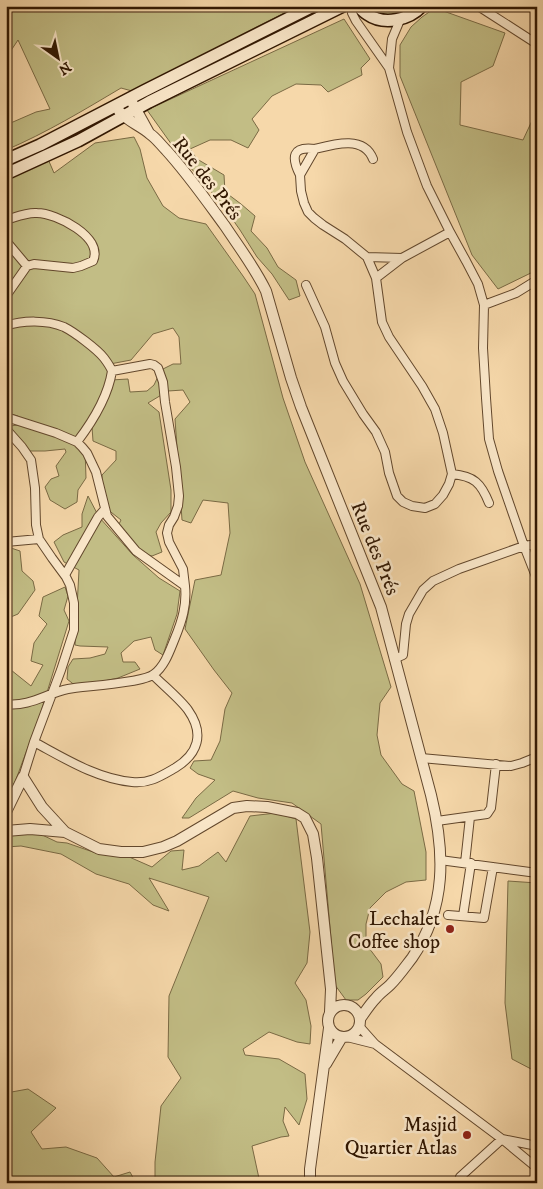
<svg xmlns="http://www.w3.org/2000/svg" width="543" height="1189" font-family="'IM FELL DW Pica',serif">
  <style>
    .green { fill: #c2bd85; stroke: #7a6a44; fill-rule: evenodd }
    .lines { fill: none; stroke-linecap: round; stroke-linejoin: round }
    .minor-casing { stroke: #62472c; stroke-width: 10 }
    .tertiary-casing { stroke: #62472c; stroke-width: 12 }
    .secondary-casing { stroke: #311702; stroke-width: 14 }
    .minor { stroke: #f9e6c8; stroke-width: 8 }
    .tertiary { stroke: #f9e6c8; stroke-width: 10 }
    .secondary { stroke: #f9e6c8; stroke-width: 11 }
    .poi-dot { fill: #8f2418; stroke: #f9e6c8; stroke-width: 2 }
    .labels { text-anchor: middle; stroke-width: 5; stroke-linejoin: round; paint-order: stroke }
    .street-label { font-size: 20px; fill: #311702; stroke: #f9e6c8 }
    .poi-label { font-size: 20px; fill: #311702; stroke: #f9e6c8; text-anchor: end }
  </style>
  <rect width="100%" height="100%" fill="#f6d8aa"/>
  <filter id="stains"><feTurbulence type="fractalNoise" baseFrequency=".004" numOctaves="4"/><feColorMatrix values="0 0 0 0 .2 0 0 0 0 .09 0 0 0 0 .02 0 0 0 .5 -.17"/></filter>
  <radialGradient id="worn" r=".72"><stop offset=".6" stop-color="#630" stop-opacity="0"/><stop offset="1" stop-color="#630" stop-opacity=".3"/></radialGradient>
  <path class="green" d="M6 6H298L132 91 121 88C84 110 46 133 6 150V125L36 112 50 109 18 40 6 58Z
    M365 6H415C406 14 391 19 379 15 374 13 369 9 365 6Z
    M435 8 505 33 493 66 461 82 460 125 523 140 537 110V270L498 289 472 255 400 76V45L411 27 422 17Z
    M344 19 370 59 361 68 362 75 328 92 321 85 296 84 272 96 252 119 259 130 248 148 231 140H210L190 149 197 159 224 175 225 192 241 204 255 216 251 231 267 248 278 267 296 280 300 296 289 300 272 274 257 257 240 230 221 203 177 152 147 110Z
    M134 137 140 149 147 178 163 206 179 218 206 224 243 276 255 294 283 398 305 462 360 584 391 687 380 703 377 735 381 755 402 784 414 791 426 852V880L406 882 386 892 370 908 366 924V944L381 964 383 977 366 994 358 1000H346L335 985 321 824 292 803 258 798 233 791 189 818H182L196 798 215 780 198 774 190 768 194 761 211 760 220 741 225 709 232 693 214 670 185 629 195 580 221 575 230 533 228 503 203 500 191 523 182 520 175 419 190 402 183 390 168 391 148 403 159 412 171 490V512L161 523 156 532 162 552 152 556 140 553 118 526 121 520 107 509 102 486V475L116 460V451L93 441 92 427 81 439 85 449 86 478 78 490 77 502 65 509 50 500 45 487 51 479 59 476 56 466 66 452 65 449 45 451H30L13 433 10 426 18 425V416L6 413V179L48 159 54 173 95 143ZM173 328 179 337 181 364H173L161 370 154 385 147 391 130 392 128 379 111 380 110 364 131 360 153 334Z
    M88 496 99 517 133 555 159 578 180 591 177 614 163 655 155 650 151 637 134 641 121 653 123 662H135L140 669 118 678 77 687 67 679 68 667 73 659 90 658 105 654 108 647 80 646 75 645 79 570 64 562 54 542 63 535 82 527V514Z
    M11 548 20 551 22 571 33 581 35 590 18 614 6 619V565L8 564 6 551Z
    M65 587 68 596 64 610 69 621 40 715 15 782 6 797V671L11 670 31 686 43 665 31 661 34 643 47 624 39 616 43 597Z
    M276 813 296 819 310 932 307 963 295 983 306 1000 311 1026 310 1044 297 1042 269 1032 243 1049 245 1055 279 1059 305 1074 307 1099 299 1125 285 1107 283 1121 289 1136 281 1137 252 1146 260 1183H155V1162L161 1106 181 1078 168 1057 169 996 209 897 149 878 169 911 153 905 129 884 96 874 61 854 21 846 6 847V835L38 833 57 842 67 843 96 853 127 856 152 867 171 851 184 850 182 870 199 866 218 852 226 862 250 816Z
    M508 881 537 883V1074L533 1070 512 1059 505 1003Z
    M28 1089 56 1108 31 1132 42 1149 66 1147 97 1158 114 1177 130 1172 136 1183H6V1093Z"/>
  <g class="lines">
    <defs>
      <path id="minor" d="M352 6V13L356 21 389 68 407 132 427 186 450 232 466 261 478 284 484 305 483 348 486 398 489 439 498 471 524 546 459 569 433 581 423 590 409 614 406 624 403 655 394 659
        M478 6 537 44
        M389 68 392 39 400 20
        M300 175C291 157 292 146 315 149
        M6 220C16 217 27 212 37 213 56 213 104 237 93 261L81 266 73 268 34 264 27 266 6 296
        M6 241 27 266
        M367 257 402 258 450 232
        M376 278 402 258
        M306 285 325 327 335 363 343 381 363 414 376 432 385 452 389 473 397 496 403 502 412 506 425 508 435 504 443 495 449 484 452 474 443 433 435 409 422 386 389 337 382 322 376 278 367 257 345 239 323 225 314 218 308 212 304 203 301 191 300 175 315 149C334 144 364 135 373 159
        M484 305 516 293 537 280
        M6 326C23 320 47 320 64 327 74 332 97 349 104 358 107 362 110 366 112 371 108 397 93 421 77 442
        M112 371 150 364 154 365 158 368 163 382 165 402 176 467 179 496 178 506 174 517 169 525 167 533 169 542 183 569 185 586
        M6 417 56 433 77 442 82 447 87 453 96 472 107 516 136 551 185 586C187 605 182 621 175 638 170 650 165 666 154 674 144 683 85 686 68 689 47 693 30 707 6 704
        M6 429 22 447 31 460 35 488 36 525 39 539 52 558 66 577 70 585 74 603V630L61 670 34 742 23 777
        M452 474C474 476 481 483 489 503
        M6 542 39 539
        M537 544 524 546 537 579
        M65 575 98 517 105 509
        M34 742C64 758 97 779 132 782 149 784 161 776 175 768 198 754 205 734 188 710 180 699 164 686 153 675
        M421 758 511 766 522 763 537 757
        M437 821 487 814 491 808 496 764
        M440 860 537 873
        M465 863 470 817
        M448 915 484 918 493 867
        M463 916 471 863
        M359 1026 375 1044 502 1139 537 1168
        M347 1037 375 1044
        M458 1183 460 1177 502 1139 537 1146"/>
      <path id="tertiary" d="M133 104 149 133
        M119 111C128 122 140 125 150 134 156 138 161 145 166 150 188 174 206 200 225 226 239 247 255 268 266 291L291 378 301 407 381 607 431 795C445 852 447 907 412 958 405 967 398 977 390 985 386 989 380 993 376 998 370 1004 365 1012 360 1019
        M23 777 42 807 65 832
        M6 812 23 777
        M6 831 30 829 65 832 99 849 121 852H143L163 847 177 841 233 808 247 806 267 807 297 813 305 818 313 834 317 858 331 989 330 1012
        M328 1021a16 16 0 1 1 32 0a16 16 0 1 1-32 0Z
        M326 1064 342 1037
        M310 1183V1169L329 1028"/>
      <path id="secondary" d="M358 6C361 9 364 12 367 14 384 26 409 20 422 6
        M6 160 40 145 144 91 313 6
        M6 174 78 141 149 102 343 6"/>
    </defs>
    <use href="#minor" class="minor-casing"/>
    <use href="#tertiary" class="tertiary-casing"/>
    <use href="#secondary" class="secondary-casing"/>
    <use href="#minor" class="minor"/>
    <use href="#tertiary" class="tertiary"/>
    <use href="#secondary" class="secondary"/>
  </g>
  <g class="poi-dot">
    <circle cx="450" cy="929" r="5"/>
    <circle cx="467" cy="1135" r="5"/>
  </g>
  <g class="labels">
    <g class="street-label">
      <text transform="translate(208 178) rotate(52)" y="7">Rue des Prés</text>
      <text transform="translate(376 548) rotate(68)" y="7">Rue des Prés</text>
    </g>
    <g class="poi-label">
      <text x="440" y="925">Lechalet<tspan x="440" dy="23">Coffee shop</tspan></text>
      <text x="457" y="1131">Masjid<tspan x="457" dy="23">Quartier Atlas</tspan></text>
    </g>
  </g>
  <rect width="543" height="1189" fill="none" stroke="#f6d8aa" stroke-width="25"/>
  <rect x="8" y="8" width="528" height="1174" fill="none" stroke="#311702" stroke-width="2.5"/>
  <rect x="12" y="12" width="518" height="1164" fill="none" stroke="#311702"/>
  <g transform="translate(58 58) rotate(147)" stroke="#f9e6c8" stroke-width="4" paint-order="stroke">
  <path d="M0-4L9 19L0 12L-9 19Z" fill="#311702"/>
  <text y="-8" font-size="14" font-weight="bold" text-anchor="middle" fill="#311702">N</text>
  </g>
  <rect width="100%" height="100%" filter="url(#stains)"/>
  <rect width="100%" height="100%" fill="url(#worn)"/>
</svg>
